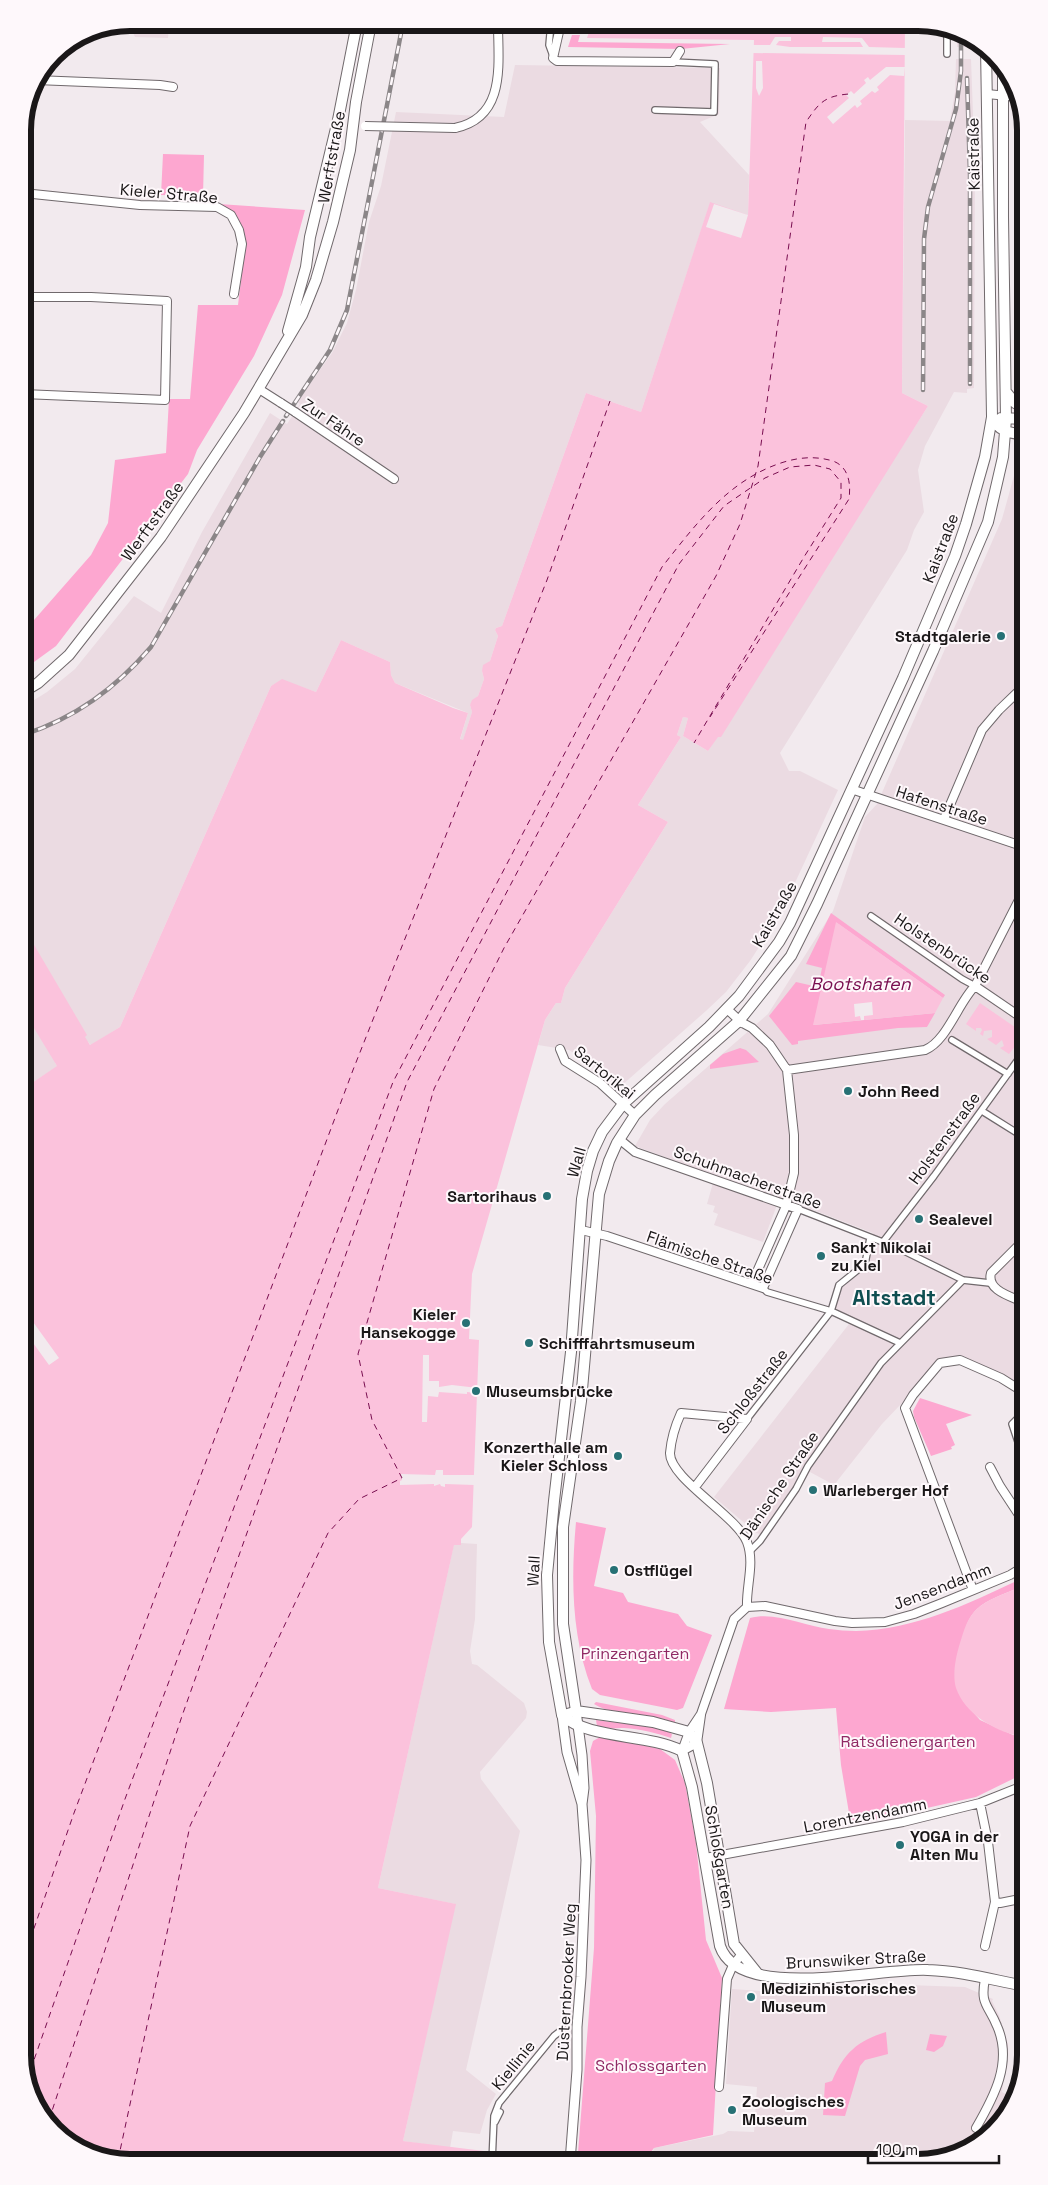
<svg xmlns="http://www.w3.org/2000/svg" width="1048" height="2185" font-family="'Space Grotesk',sans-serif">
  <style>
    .built { fill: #ebdbe2 }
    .green { fill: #fda7d0 }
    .water { fill: #fbc2dc }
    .pier { fill: #f2eaee }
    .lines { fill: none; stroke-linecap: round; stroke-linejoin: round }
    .ferry { stroke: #780d4f; stroke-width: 1; stroke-dasharray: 6 5; stroke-linecap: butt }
    .pedestrian-casing { stroke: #70696c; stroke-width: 8 }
    .minor-casing { stroke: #70696c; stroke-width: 10 }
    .tertiary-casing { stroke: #70696c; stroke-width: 11 }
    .secondary-casing { stroke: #70696c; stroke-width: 12 }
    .pedestrian { stroke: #fff; stroke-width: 5.5 }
    .minor { stroke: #fff; stroke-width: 8 }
    .tertiary { stroke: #fff; stroke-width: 9 }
    .secondary { stroke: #fff; stroke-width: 10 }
    .rail-casing { stroke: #8b8688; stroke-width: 4.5 }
    .rail { stroke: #fef8fb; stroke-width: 2.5; stroke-dasharray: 8; stroke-linecap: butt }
    .minor-bridge-casing { stroke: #70696c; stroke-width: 10; stroke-linecap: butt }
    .minor-bridge { stroke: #fff; stroke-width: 8 }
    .poi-dot { fill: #277175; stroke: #fef8fb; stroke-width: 2 }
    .labels { text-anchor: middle; stroke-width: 4; stroke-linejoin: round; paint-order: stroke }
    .street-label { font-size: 16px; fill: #1a1718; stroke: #fef8fb }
    .poi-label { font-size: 16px; font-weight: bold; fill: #1a1718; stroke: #fef8fb; text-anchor: start }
    .park-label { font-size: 16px; fill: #902964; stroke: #fef8fb }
    .water-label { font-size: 18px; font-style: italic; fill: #780d4f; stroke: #fef8fb }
    .district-label { font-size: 21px; font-weight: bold; fill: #0f4e51; stroke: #fef8fb }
    .rim { fill: none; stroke: #1a1718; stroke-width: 6 }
  </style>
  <rect width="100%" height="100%" fill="#f2eaee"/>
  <path class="built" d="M130 23H169L168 38 135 37 130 26 118 25Z
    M957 35 973 40V47H957Z
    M956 59H971L975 169 974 388 967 389V393L954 392 925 446 918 470 924 512 914 530 907 550 780 753 789 771H800L838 790 781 913 750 961 726 992 707 1010 621 1086 616 1085 610 1080 613 1077 569 1050 538 1045 545 1020 556 1003H561L565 988 668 822 638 805 681 737 677 735 683 717 688 718 683 736 708 751 928 406 902 393 905 120 950 121 955 92Z
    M515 65 720 68 719 114 700 122 749 175 748 215 710 203 641 412 586 393 502 626 496 628 495 630 498 636 490 661 482 671 484 679 478 696 470 705 472 712 463 741 460 740 468 713 395 683 391 675 390 662 341 640 316 692 282 680 271 686 120 1027 91 1045 88 1042 55 1063 58 1066 23 1089V707L47 692 75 669 134 596 161 613 202 532 270 413 287 424 300 404 297 402 332 353 347 323 356 290 369 222 381 186 396 112 504 117Z
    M1022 447H1025V1393L960 1360 940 1363 882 1424 834 1485 810 1472 767 1538 755 1532 714 1497 849 1324 835 1309 841 1287 867 1266 873 1233 780 1197 763 1242 714 1225 718 1214 713 1212 715 1206 707 1204 715 1176 635 1146 650 1120 665 1104 768 1014 833 911 865 817 877 804 1002 519Z
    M461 1543 477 1544 475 1619 470 1651 472 1664 477 1665 524 1703 527 1712 526 1718 480 1772 481 1779 520 1831 466 2070 496 2094 487 2110 480 2134 453 2131 450 2148 403 2141 455 1904 378 1888 454 1544 461 1545Z
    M907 1985 965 1987 993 1999 992 2001 999 2015 1008 2045 1002 2092 1013 2098 1007 2115 959 2154 918 2162H650L654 2148 723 2134 728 2131 754 2132 757 2087 726 2084 732 1989 849 1997 881 1993Z"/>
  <path class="green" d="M572 35H580L578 42 730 44 681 49 568 47Z
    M163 154 204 155 203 196 161 195Z
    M219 204 305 210 282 295 254 356 197 450 188 474 56 646 23 670V613L34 620 91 555 108 523 115 460 166 453 169 399H190L198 305H238L246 240 238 218Z
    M831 913 945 995 943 998 837 923 814 1025 935 1013 927 1027 898 1028 798 1041V1044L792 1045 769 1016 796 982 818 987 822 968 806 964Z
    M740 1048 746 1050 759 1062 710 1069V1065L723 1054Z
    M920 1398 972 1415 946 1424 955 1445 951 1447 952 1449 931 1456 914 1417 913 1411Z
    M576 1522 606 1528 594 1586 623 1593 628 1602 678 1614 687 1626 712 1635 683 1708 677 1710 600 1695 592 1689C571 1636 571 1577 576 1522Z
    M1025 1577V1585C1010 1592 989 1598 977 1609 956 1628 964 1675 963 1701L980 1720 1013 1735 1025 1737V1773L976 1797 851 1825 841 1765 836 1708 771 1712 724 1709 750 1618C775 1611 805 1626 829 1629 838 1630 847 1631 856 1631 916 1630 972 1602 1025 1577Z
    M596 1702 662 1715 675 1720V1723C650 1712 618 1718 594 1704Z
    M596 1720 661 1728 672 1734 671 1738C657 1733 640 1729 624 1728 614 1728 607 1730 597 1726Z
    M602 1736 660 1749 675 1760 685 1783 696 1843 706 1940 722 1978 713 2135 654 2148 648 2156 578 2153 594 1948 596 1816 590 1751 593 1741Z
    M886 2032 888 2054 865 2060 860 2066 845 2116 823 2115 825 2083 832 2081C844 2053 857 2041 886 2032Z
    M930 2034 947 2036 943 2046 934 2052 926 2050Z"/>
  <path class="water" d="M592 23H905L902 393 928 406 721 737H718L708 751 683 736 688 718 683 717 677 735 681 737 638 805 668 822 565 988 561 1003H556L545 1020 472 1274 469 1339 479 1340 472 1527 461 1539V1545H454L378 1888 456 1904 403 2141 484 2151 483 2162H123L65 2140 31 2096 23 2055V1209L25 1207 23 1201V1089L57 1066 23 1010V926L87 1035 85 1037 90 1045 120 1027 271 686 282 679 316 692 341 640 390 662 391 675 395 683 453 708 468 713 460 739 463 740 472 712 470 705 472 700 478 696 484 679 482 671 483 665 490 661 498 636 495 630 496 628 502 626 586 393 641 412 710 202 748 215 754 40 587 38Z
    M836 922 943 998 935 1013 813 1025Z
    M980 1003 1025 1034 1009 1054 1000 1048 1004 1046 1002 1040 996 1045 987 1039 992 1037V1030L984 1031 983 1036 980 1034 982 1030 981 1028H976V1031L966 1024Z
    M1025 1585V1737C998 1733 966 1716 956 1688 952 1674 956 1656 960 1643 964 1630 967 1618 977 1609 989 1598 1010 1592 1025 1585Z"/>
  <path class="pier" d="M775 37H791V41H779L776 45 790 47H863L860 42H822L823 37 862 38 869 47 905 48V55L753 53V45H770Z
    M756 61H762L763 88 759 96 756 88Z
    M886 67H905L904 76 890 75 877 87 879 90 875 93 872 91 860 101 862 104 857 108 855 105 833 124 827 117 849 98 846 95 851 91 854 94 866 83 864 80 868 77 870 80Z
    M714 204 748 215 741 238 706 227Z
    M872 1002 873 1015 864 1016V1020H861L860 1016 855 1017 854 1004Z
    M23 1308 59 1358 49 1365 23 1329Z
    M423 1355H429V1381H439V1387L452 1385 478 1388 477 1393 467 1392V1394L439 1392 438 1397 428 1396 427 1422H422Z
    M436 1470H443V1475H475L474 1485 445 1484V1487L441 1486 440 1484 434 1486V1484L400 1485V1481L402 1480 401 1474 435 1475Z"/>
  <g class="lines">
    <path class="ferry" d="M23 1960 74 1813 353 1070 547 580 610 401
      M27 2080 125 1799 393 1082 662 567C696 524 729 479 784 462 801 457 816 456 833 461 849 467 851 484 849 499L710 717
      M49 2120 182 1716 407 1082 679 564 724 506 765 478 790 467 814 465 830 469 841 482V498L804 557 694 743
      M118 2160 190 1826 328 1533 359 1499 402 1478 372 1420 358 1354 434 1089 504 948 716 576 740 524 758 466 806 122C819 103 824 96 849 94"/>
    <defs>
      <path id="pedestrian" d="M551 23 549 45 553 56
        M947 54V31
        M655 110 714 112 715 64 673 62
        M871 916 962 979 975 986
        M952 1040 1008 1074
        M982 1111 1025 1138
        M798 1209 898 1248 963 1280 990 1283
        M870 1238 865 1264 839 1285 831 1311 900 1343
        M883 1242 934 1176 1025 1050
        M747 1419 831 1311 767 1292 763 1288
        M1020 1448 1012 1424 1025 1411
        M750 1551 760 1541 796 1489 808 1466 881 1363 963 1280
        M495 2122 500 2112
        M492 2162 494 2116 499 2103 554 2036 563 2029"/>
      <path id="minor" d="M561 23 553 58 557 61 673 62 680 51
        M36 80 160 85 173 87
        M987 94 1019 97
        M455 128C507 117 498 63 498 23
        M23 193 140 205 217 207 231 215 239 230 242 244 234 294
        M259 389 281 403
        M23 394 165 400 167 301 91 297H23
        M295 412 394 479
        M851 789 1025 847
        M944 819 982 730 999 710 1025 685
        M975 986 1025 1020
        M727 1009 742 1023
        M739 1021 752 1028 770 1045 787 1070 794 1135V1173L786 1206 752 1283
        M560 1049 565 1061 600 1083 635 1115
        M787 1070 925 1050C947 1041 958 1003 975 986L1025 888
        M581 1230 607 1236 763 1288 798 1209 635 1152 619 1139
        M1025 1303C1013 1297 986 1291 991 1273L1025 1239
        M990 1467 1000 1486 1025 1524
        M695 1487 747 1419
        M973 1590 905 1408 913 1395 940 1363 960 1360 1001 1378 1025 1393
        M747 1607C746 1586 755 1563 747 1542 737 1516 669 1478 670 1453 671 1441 676 1424 681 1413L747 1419
        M682 1751 689 1732 701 1714 734 1619 747 1607 765 1606 835 1621 852 1623 885 1622 914 1614 942 1603 1010 1575 1025 1566
        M682 1751 697 1743 701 1715
        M980 1803 988 1842 995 1902 985 1946
        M705 1858 903 1822 980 1803 1025 1785
        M995 1902 1000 1903 1025 1898
        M719 2087 727 1979 733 1965 741 1955
        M976 2128C994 2097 1013 2062 997 2026 988 2004 980 2005 985 1979"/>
      <path id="tertiary" d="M570 2162 577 2070V2027L581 1977 586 1860 582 1804 584 1788 582 1755 576 1711 562 1715 567 1752 582 1804"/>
      <path id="secondary" d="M986 47 992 417 985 457 966 524 955 556 903 678 790 923 779 942 739 996 709 1027 623 1104 602 1132 593 1151 587 1171 582 1199 571 1352 554 1501 547 1575 549 1642 562 1715C589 1740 646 1733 682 1751L692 1787 720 1946C739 2003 881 1967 928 1970 961 1971 993 1980 1025 1986
        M288 331 306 267 310 237 338 120 357 23
        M1007 393 1015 403 1025 408
        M992 417C998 432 1011 433 1025 435
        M1001 418 1025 419
        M23 692 38 683 69 655 161 537 244 413 302 315 316 280 333 222 350 150 356 102 371 23
        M758 1974 734 1944 707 1783 697 1743 689 1732 653 1722 576 1711 563 1624V1527L581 1401 599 1194 609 1161 617 1143 635 1115 655 1095 739 1021 791 956 817 904 933 651 988 522 1003 457 1006 419 1003 217V70"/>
    </defs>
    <use href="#pedestrian" class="pedestrian-casing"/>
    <use href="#minor" class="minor-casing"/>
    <use href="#tertiary" class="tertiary-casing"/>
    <use href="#secondary" class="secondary-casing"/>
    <use href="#pedestrian" class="pedestrian"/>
    <use href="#minor" class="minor"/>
    <use href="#tertiary" class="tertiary"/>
    <use href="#secondary" class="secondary"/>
    <defs>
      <path id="rail" d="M967 78 970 174V384
        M923 390 924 239 928 207 956 109 961 71V36
        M286 416 330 350 347 310 403 23
        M23 735C75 718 115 689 151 647L260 457 283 421"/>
    </defs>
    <use href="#rail" class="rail-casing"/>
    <use href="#rail" class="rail"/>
    <defs>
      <path id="minor-bridge" d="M365 126 455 128
        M281 403 295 412"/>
    </defs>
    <use href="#minor-bridge" class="minor-bridge-casing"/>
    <use href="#minor-bridge" class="minor-bridge"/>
  </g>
  <g class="poi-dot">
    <circle cx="1001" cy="636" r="5"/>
    <circle cx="848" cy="1091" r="5"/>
    <circle cx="547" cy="1196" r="5"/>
    <circle cx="919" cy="1219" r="5"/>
    <circle cx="821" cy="1256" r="5"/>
    <circle cx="466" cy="1323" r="5"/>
    <circle cx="529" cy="1343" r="5"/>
    <circle cx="476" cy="1391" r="5"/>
    <circle cx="618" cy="1456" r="5"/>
    <circle cx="813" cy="1490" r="5"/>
    <circle cx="614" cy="1570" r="5"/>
    <circle cx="900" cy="1845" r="5"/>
    <circle cx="751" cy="1997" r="5"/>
    <circle cx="732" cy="2110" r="5"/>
  </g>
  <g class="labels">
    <g class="street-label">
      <text transform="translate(973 154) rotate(-91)" y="6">Kaistraße</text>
      <text transform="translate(331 157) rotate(-80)" y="6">Werftstraße</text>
      <text transform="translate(169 193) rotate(5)" y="6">Kieler Straße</text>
      <text transform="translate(334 422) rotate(34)" y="6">Zur Fähre</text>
      <text transform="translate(152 521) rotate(-54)" y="6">Werftstraße</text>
      <text transform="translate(940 548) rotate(-69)" y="6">Kaistraße</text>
      <text transform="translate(942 805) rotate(18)" y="6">Hafenstraße</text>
      <text transform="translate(774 914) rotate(-60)" y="6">Kaistraße</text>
      <text transform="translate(943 948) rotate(34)" y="6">Holstenbrücke</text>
      <text transform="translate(605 1072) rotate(39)" y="6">Sartorikai</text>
      <text transform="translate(944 1138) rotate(-54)" y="6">Holstenstraße</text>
      <text transform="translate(576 1162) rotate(-74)" y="6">Wall</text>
      <text transform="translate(748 1177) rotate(20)" y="6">Schuhmacherstraße</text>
      <text transform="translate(710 1257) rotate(19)" y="6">Flämische Straße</text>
      <text transform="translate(752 1391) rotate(-52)" y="6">Schloßstraße</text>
      <text transform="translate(779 1485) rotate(-56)" y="6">Dänische Straße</text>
      <text transform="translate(533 1571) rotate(-87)" y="6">Wall</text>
      <text transform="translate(942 1586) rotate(-21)" y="6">Jensendamm</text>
      <text transform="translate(865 1815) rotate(-11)" y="6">Lorentzendamm</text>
      <text transform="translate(720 1857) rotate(80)" y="6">Schloßgarten</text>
      <text transform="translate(856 1959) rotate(-3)" y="6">Brunswiker Straße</text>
      <text transform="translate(566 1982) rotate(-87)" y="6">Düsternbrooker Weg</text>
      <text transform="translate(513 2065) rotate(-51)" y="6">Kiellinie</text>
    </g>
    <g class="poi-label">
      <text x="991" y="642" text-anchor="end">Stadtgalerie</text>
      <text x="858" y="1097">John Reed</text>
      <text x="537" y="1202" text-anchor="end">Sartorihaus</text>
      <text x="929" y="1225">Sealevel</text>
      <text x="831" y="1253">Sankt Nikolai<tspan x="831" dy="18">zu Kiel</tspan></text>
      <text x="456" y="1320" text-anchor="end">Kieler<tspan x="456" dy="18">Hansekogge</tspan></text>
      <text x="539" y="1349">Schifffahrtsmuseum</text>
      <text x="486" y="1397">Museumsbrücke</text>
      <text x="608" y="1453" text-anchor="end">Konzerthalle am<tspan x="608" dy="18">Kieler Schloss</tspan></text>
      <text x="823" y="1496">Warleberger Hof</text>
      <text x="624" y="1576">Ostflügel</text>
      <text x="910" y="1842">YOGA in der<tspan x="910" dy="18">Alten Mu</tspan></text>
      <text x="761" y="1994">Medizinhistorisches<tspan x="761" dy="18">Museum</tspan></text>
      <text x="742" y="2107">Zoologisches<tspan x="742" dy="18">Museum</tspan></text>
    </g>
    <g class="park-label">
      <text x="635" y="1659">Prinzengarten</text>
      <text x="908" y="1747">Ratsdienergarten</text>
      <text x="651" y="2071">Schlossgarten</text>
    </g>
    <g class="water-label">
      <text x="860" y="990">Bootshafen</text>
    </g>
    <g class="district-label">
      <text x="894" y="1305">Altstadt</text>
    </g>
  </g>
  <path d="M0 0H1048V2185H0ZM130 31H918A99 99 0 0 1 1017 130V2055A99 99 0 0 1 918 2154H130A99 99 0 0 1 31 2055V130A99 99 0 0 1 130 31Z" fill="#fef8fb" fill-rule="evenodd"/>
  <path class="rim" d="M130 31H918A99 99 0 0 1 1017 130V2055A99 99 0 0 1 918 2154H130A99 99 0 0 1 31 2055V130A99 99 0 0 1 130 31Z"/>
  <path d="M868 2155v8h131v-8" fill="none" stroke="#1a1718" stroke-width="2.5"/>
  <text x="876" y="2155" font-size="15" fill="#1a1718" stroke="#fef8fb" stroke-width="4" paint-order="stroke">100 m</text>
</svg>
